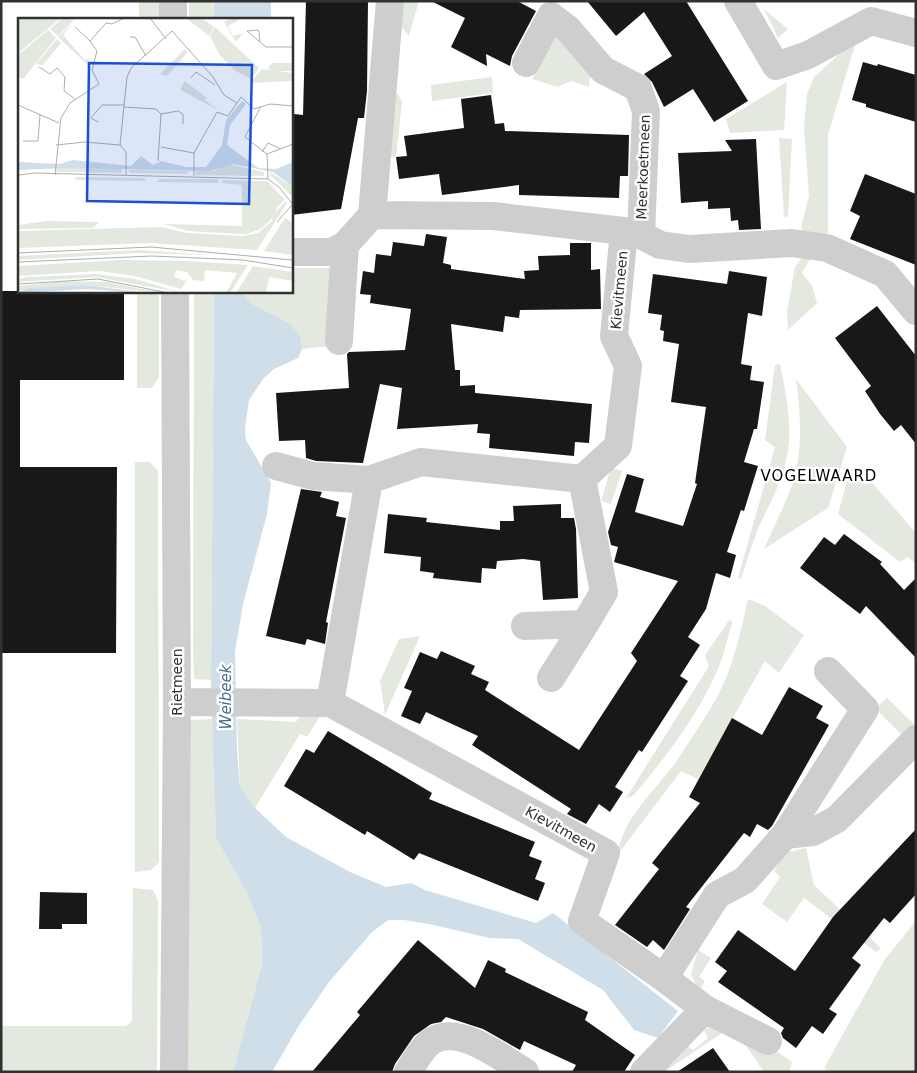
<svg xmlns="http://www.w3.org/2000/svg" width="917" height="1073" font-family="'DejaVu Sans',sans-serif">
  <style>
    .green { fill: #e3e9de }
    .water { fill: #d0deea }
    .building { fill: #181818 }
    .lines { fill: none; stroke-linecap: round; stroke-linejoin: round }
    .minor { stroke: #cecece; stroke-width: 28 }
    .labels { text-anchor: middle; stroke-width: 5; stroke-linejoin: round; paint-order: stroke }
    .street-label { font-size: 14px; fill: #313131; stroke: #fff }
    .neighbourhood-label { font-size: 15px; letter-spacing: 1px; fill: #000; stroke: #fff }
    .water-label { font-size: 15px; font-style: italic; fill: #476c8c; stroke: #fff }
    .inset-road { fill: none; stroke: #adadad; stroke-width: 1 }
    .view { fill: #1d4ed8; fill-opacity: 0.15; stroke: #1d4ed8; stroke-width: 2.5 }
    .inset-edge { fill: none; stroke: #313131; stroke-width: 2.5 }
  </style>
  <rect width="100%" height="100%" fill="#fff"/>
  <path class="green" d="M139 1H161V19H139Z
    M189 1H213V19H189Z
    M400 1H419L409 36 396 20Z
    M764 9 788 29 778 38Z
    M559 31 597 71 590 78 589 87 571 81 558 87 532 79Z
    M857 38 828 135V236L805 233 801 228 809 196 804 128 807 94 814 77Z
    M492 77 493 93 432 101 431 85Z
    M787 82 784 130 730 133 726 119Z
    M393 94H398L402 102 396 157 389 158Z
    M779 138 792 139 788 216 784 217Z
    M808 250 812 256 802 273 812 286 817 303 788 330 787 312 795 267Z
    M291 268H339L330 346 302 349C297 316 272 321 251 303 247 300 244 295 240 291H291Z
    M137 291H159V377L152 388H137Z
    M194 291H214L211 680 194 679 193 652Z
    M780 364C786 394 793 426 787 456 782 484 768 506 757 531 751 547 746 563 741 579L738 578 775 447 765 440 775 365Z
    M796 379 847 447 828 508 764 549C773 528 784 507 792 486 803 451 801 415 796 379Z
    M135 462H150L158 471 159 862 151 870 135 872Z
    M611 468 622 471 611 504 601 501Z
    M850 469 870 474 869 479 916 533V564L908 557 900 562 838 514Z
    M748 599 765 606 804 635 779 673 765 661 698 779 681 771 618 854C622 818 656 790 676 762 689 742 703 721 715 701 733 669 740 634 748 599Z
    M730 619 732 623C727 639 724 656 717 671 697 717 665 758 633 796L626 798 709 666 705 655Z
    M420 636 385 715 380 681 399 639Z
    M887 698 914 724 902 735 875 708Z
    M307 705 322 713 307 737 300 734 255 808 240 786 237 719 296 722Z
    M214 719 216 838 248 895 261 928 262 964 233 1072H183L187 720Z
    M806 848 814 885 881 948 876 952 804 898 787 922 762 904 780 877 774 871 783 853Z
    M133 888 153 890 158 900 157 1072H1V1026H126L132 1021Z
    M916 921V1072H829L824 1068 885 959Z
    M698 950 711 958 699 977 705 981 701 988 696 985 691 974Z
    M721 1018 725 1031 664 1072H656L688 1046 693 1050 708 1038 704 1031Z
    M748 1031 792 1062 789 1072H764L738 1034Z"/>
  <path class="water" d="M214 1H271V19H213Z
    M214 291H240L252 304 290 324 300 336 302 349 298 358 274 369 263 379 249 400 245 429 246 440 271 483 267 514 243 604 235 652 237 752 240 786 255 808 286 837 350 872 386 887 411 883 425 890 536 923 553 913 678 1011 658 1038 634 1030 603 990 518 939 490 938 429 924 404 920H388L372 932 329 982 298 1027 272 1072H233L262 964 261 928 248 895 216 838 211 680Z"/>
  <path class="building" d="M306 1H368L367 91 364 118H358L341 209 291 215V127L294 114 303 115Z
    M431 1H517L536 11 512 56 510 66 486 54 487 66 451 47 465 18Z
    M587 1H686L748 101 714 122 693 89 664 107 652 82 644 74 672 56 644 12 616 36Z
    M863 62 877 66 878 64 916 75V122L866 107V104L852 100Z
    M491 95 495 124 504 123 505 131 629 135 628 176H620L619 198 519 195V185L442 195 439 174 399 179 396 157 407 156 404 136 464 128 461 99Z
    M756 139 761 229 739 230 738 220 731 221 730 208 708 209V201L681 203 678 153 732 151 725 140Z
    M865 174 916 194V265L850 239 860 216 850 211Z
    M426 234 447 237 443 263 451 265V269L525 279 524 271 539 270 538 256 570 255V243H591V270L600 269 601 309 520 310 519 318 505 316 503 332 451 324 455 370H460V386L475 385V393L592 404 589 443 575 442 574 456 489 448 490 434 477 433 478 424 397 429 402 388 380 384 363 463 316 461 306 458 305 440 279 441 276 393 349 388 347 354 349 352 405 350 411 309 370 303 371 295 360 294 363 271 374 273 376 254 391 256 393 242 424 246Z
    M729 271 767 277 762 316 748 313 741 364 752 366 750 380 764 382 757 429H754L744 462 758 466 744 511 741 510 727 552 736 555 730 578 716 573 706 609 688 637 700 645 680 676 688 681 642 752 639 750 615 787 623 792 610 812 599 804 586 824 567 814 571 809 472 745 478 736 426 712 420 724 401 716 412 691 404 688 420 652 437 659 441 651 475 666 471 674 489 682 485 690 579 750 637 661 631 653 678 581 614 562 618 547 611 545 608 532 627 474 644 479 635 512 683 526 697 484 695 483 706 407 671 402 679 344 663 341 664 331 660 330 662 315 648 313 653 274 727 284Z
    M1 291H124V380H20V467H117L116 653H1Z
    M877 306 916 356V444L901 425 894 431 880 414 865 391 871 386 835 338Z
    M301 489 322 492 320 497 339 502 336 516 346 518 326 622 328 623 325 644 307 639 305 645 266 636Z
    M561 504V518H574L576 529 578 598 543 600 540 561 523 559 497 561 496 569 482 568 481 583 433 578 434 573 420 571 421 557 384 553 388 514 427 518 426 522 500 530V521H514L513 506Z
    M844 534 882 562 880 564 904 590 916 578V658L866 606 860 614 800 568 824 537 835 545Z
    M789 687 823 706 816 718 829 725 772 826 768 830 757 824 750 837 744 833 686 907 690 909 664 950 653 940 647 947 615 925 659 869 652 863 700 803 689 797 732 718 762 735Z
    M328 731 432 793 429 799 535 842 529 856 542 861 535 879 545 883 538 901 419 853 414 860 367 831 365 835 284 786 306 749 314 753Z
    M916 829V894L890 923 884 918 852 958 861 965 829 1009 837 1014 823 1034 812 1026 796 1048 783 1038 781 1033 784 1028 718 982 727 971 715 962 738 930 795 971 833 917Z
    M40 892 87 893V924H62V929H39Z
    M418 940 475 988 488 960 506 969 505 972 588 1012 585 1020 635 1055 624 1072H572L576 1065 524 1041 520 1050 483 1029 446 1017 441 1022 431 1024 414 1036 395 1064 392 1072H312L360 1015 357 1012Z
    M713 1048 730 1072H677Z"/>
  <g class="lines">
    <path class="minor" d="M173 1V19
      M738 1 776 66 808 55 871 21 916 33
      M526 63 551 16 568 29 603 70 638 88 646 111 641 235
      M372 215 390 1
      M291 252H332L345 245 372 215 493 216 624 231 641 235 660 245 689 249 792 243 827 248 885 274 916 311
      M339 341 345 245
      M276 466 313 476 369 480 421 462 582 479 618 446 628 366 614 336 624 231
      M525 626 585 624 604 592 582 479
      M551 678 585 624
      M177 702 330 703 606 853 582 921 664 978 717 895 745 880 785 835 813 832 837 819 916 739
      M330 703 369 480
      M785 835 865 709 828 671
      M705 1009 768 1041
      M174 1072 177 702 175 291
      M408 1072C414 1063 420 1051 428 1044 455 1020 501 1058 525 1072
      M644 1072 705 1009 664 978"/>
  </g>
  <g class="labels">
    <g class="street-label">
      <text transform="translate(643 167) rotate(-88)" y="5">Meerkoetmeen</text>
      <text transform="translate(619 290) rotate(-85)" y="5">Kievitmeen</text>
      <text transform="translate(177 682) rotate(-90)" y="5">Rietmeen</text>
      <text transform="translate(561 829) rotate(29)" y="5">Kievitmeen</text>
    </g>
    <g class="neighbourhood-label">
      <text x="819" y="481">VOGELWAARD</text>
    </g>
    <g class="water-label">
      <text transform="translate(226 697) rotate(-90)" y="5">Weibeek</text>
    </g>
  </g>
  <g transform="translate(18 18)">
    <rect width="275" height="275" fill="#fff"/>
    <path d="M0 0H43L0 35ZM45 0 56 2 40 18 32 11ZM168 0H184L196 9 191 18ZM212 0 223 1 210 8 215 18 225 15 218 24 206 4ZM56 4 45 17 67 42 72 40 70 44 72 49 40 19ZM197 9 241 50 233 61 216 52 201 36 192 18ZM30 12 38 20 5 61 0 58V37ZM39 21 43 25 25 47 18 46ZM167 31 170 34 149 58 142 56ZM254 45H275V53H255L250 50ZM244 51 275 55V63L232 65ZM167 63 189 80 187 82 200 92 162 72ZM210 146 246 154V158L178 157V153H196ZM38 150H53L104 151V155L39 154ZM110 152 172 153 168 156 112 155ZM252 154 275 169V179L252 157ZM58 159 126 160 128 163 57 162ZM141 161H200L201 165 139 164ZM204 162 249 163 267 182 260 188 257 195 268 183 269 185 239 232 132 225 0 230V213L143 209 169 215 225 218 240 215 254 203 255 199 244 210 229 216H223V212V216L170 213 146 206 224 208V167L204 165ZM267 200 275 205V237L246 233ZM29 203 78 204H81L75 210 0 211V207ZM121 232 193 237 120 235 0 242V238ZM103 242 169 243 230 247 212 275H208L219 255 187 252 186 263 175 262 169 254 158 252 156 259 167 263 170 261 163 271 117 258 81 253 0 258V248ZM235 248 275 254V263L251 259 248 275H218ZM79 256 117 261 161 274 78 259 0 264V261L9 259ZM45 263 89 264 144 275 68 267 0 273V268Z" fill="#e3e9de"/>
    <path d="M224 83 228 86 212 107 209 127 240 150 258 151 275 144V169L255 154 215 146 192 153 46 150 0 152V144L42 146 55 142 113 148 123 138 135 147 143 143 168 149H188L204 127 208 102ZM68 267 128 275 69 271 0 275 10 270Z" fill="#d0deea"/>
    <path class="inset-road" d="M132 0 148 21M57 9 72 23M240 12 241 14 242 24 229 13ZM112 19H117L128 38M242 24 248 29H275M21 49 32 56 39 50 47 59 46 73 57 81M173 60 178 54 197 67M219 85 223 79 236 91 252 86 275 88M0 87 41 105M243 88 227 119 249 136M106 89 138 91 143 96 140 143M143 96 160 93 165 96V106M80 104 73 100 84 87H106M5 123H20L22 97M38 127 67 124 102 127M143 129 176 135M244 134 250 125 263 131M1 157 17 155 250 161 262 170 275 187M37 157 43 100 52 85 81 66 74 52 79 33 72 23 88 5 94 6 106 0M108 157V134L102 127 109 59 113 50 154 13 195 59 206 77 219 85 210 98 199 94 176 135V158M250 161 249 136 275 126M259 204 275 186M0 235 133 229 275 242M0 244 134 238 225 242 275 250M0 266 80 261 151 275M45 275H68"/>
    <path class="view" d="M71 45 234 47 231 186 69 183Z"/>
    <rect width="275" height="275" class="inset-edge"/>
  </g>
  <rect width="917" height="1073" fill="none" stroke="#313131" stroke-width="5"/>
</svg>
